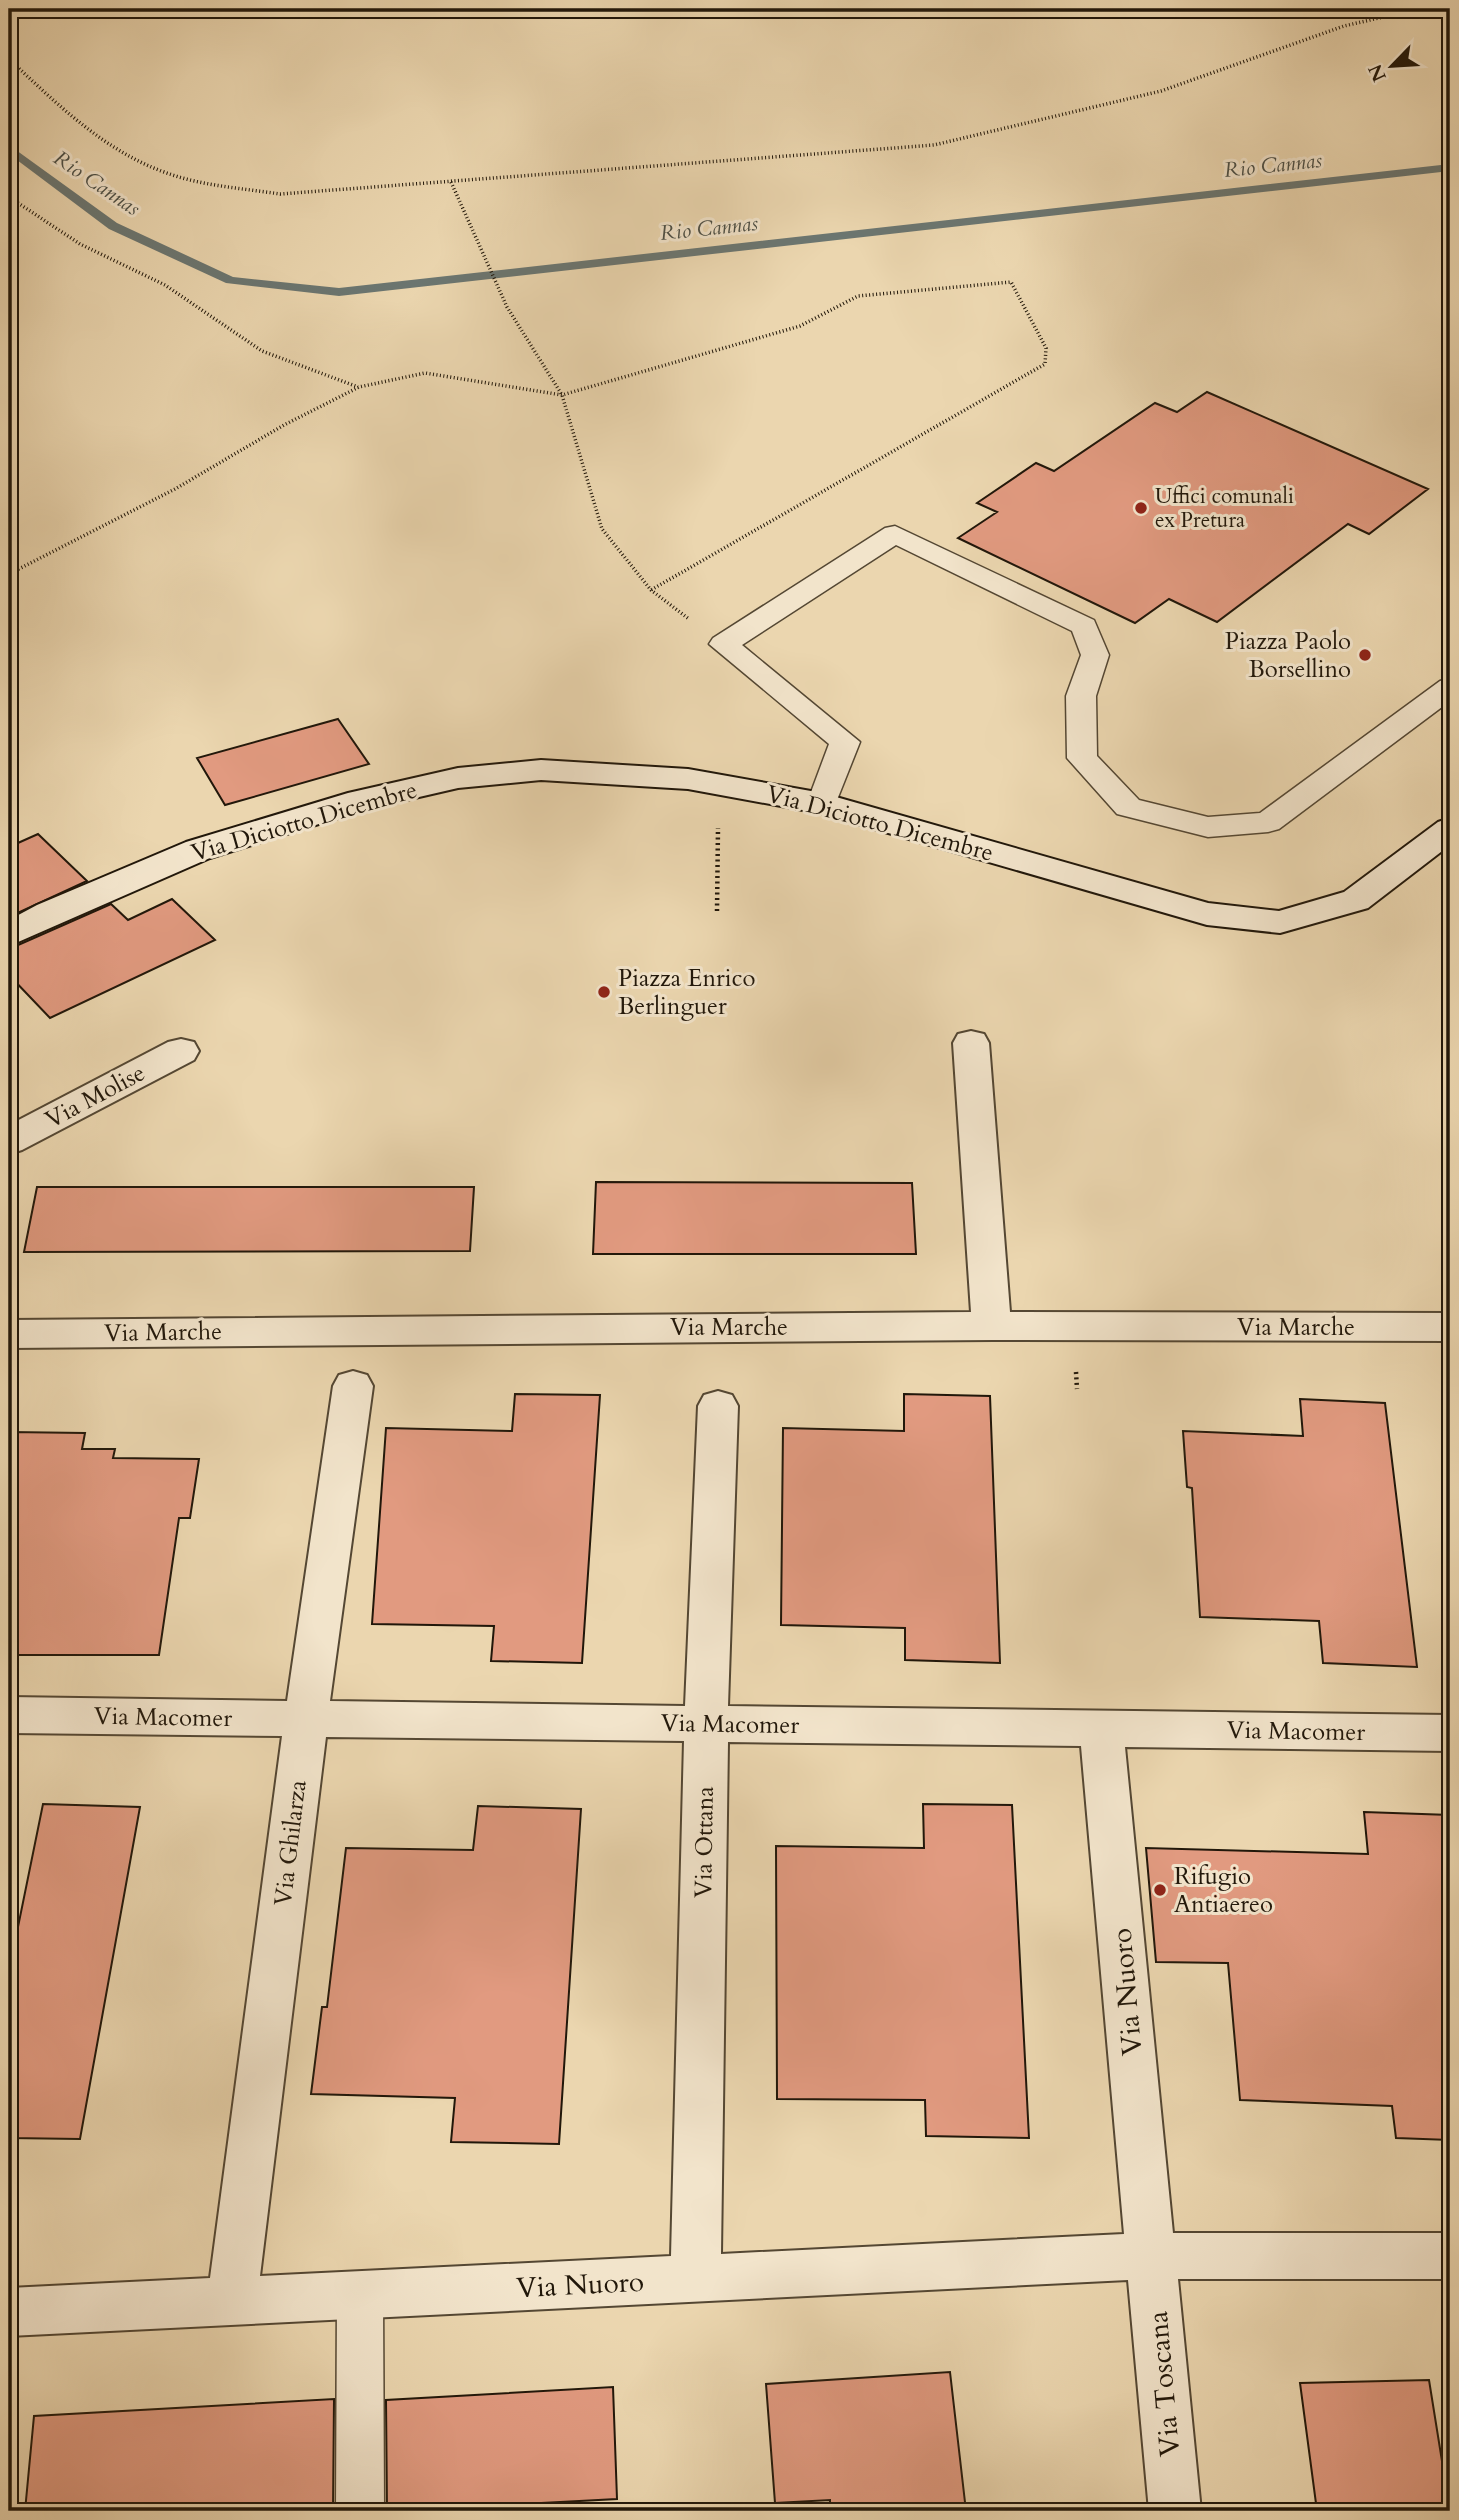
<svg xmlns="http://www.w3.org/2000/svg" width="1459" height="2520" font-family="Cardo,serif">
  <style>
    .lines { fill: none; stroke-linecap: round; stroke-linejoin: round }
    .stream { fill: #6b7671; fill-rule: evenodd }
    .building { fill: #e19a80; stroke: #21170a; stroke-width: 2 }
    .lane-casing { stroke: #544733; stroke-width: 3 }
    .street-casing { stroke: #544733; stroke-width: 4 }
    .secondary-casing { stroke: #21170a; stroke-width: 4 }
    .path-far1 { stroke: #21170a; stroke-width: 3.5; stroke-dasharray: 1 2.5; stroke-linecap: butt }
    .path { stroke: #21170a; stroke-width: 4.5; stroke-dasharray: 2 3.5; stroke-linecap: butt }
    .lane { fill: #f2e4cb; fill-rule: evenodd }
    .street { fill: #f2e4cb; fill-rule: evenodd }
    .secondary { fill: #f2e4cb; fill-rule: evenodd }
    .poi-dot { fill: #8f2418; stroke: #f2e4cb; stroke-width: 2.5 }
    .labels { text-anchor: middle; stroke-width: 6; stroke-linejoin: round; paint-order: stroke }
    .far-water-label { font-size: 21px; font-style: italic; fill: #4c4f46; stroke: #f2e4cb }
    .far-poi-label { font-size: 21px; fill: #21170a; stroke: #f2e4cb; text-anchor: start }
    .poi-label { font-size: 24px; fill: #21170a; stroke: #f2e4cb; text-anchor: start }
    .street-label { font-size: 24px; fill: #21170a; stroke: #f2e4cb }
    .near-street-label { font-size: 28px; fill: #21170a; stroke: #f2e4cb }
  </style>
  <rect width="100%" height="100%" fill="#ebd6af"/>
  <filter id="stains"><feTurbulence type="fractalNoise" baseFrequency=".00286" numOctaves="4"/><feColorMatrix values="0 0 0 0 .2 0 0 0 0 .09 0 0 0 0 .02 0 0 0 .5 -.17"/></filter>
  <radialGradient id="worn" r=".72"><stop offset=".6" stop-color="#630" stop-opacity="0"/><stop offset="1" stop-color="#630" stop-opacity=".3"/></radialGradient>
  <g class="lines">
    <path class="stream" d="M9 145 117 223 233 277 339 288 1450 164V171L339 296 226 283 109 229 9 154Z"/>
  </g>
  <path class="building" d="M1207 392 1428 489 1369 534 1348 524 1217 622 1169 599 1135 623 958 538 997 512 977 503 1036 463 1054 471 1155 403 1177 412Z
    M338 719 369 764 225 805 197 758Z
    M38 834 87 881 9 917V847Z
    M172 899 215 940 50 1018 9 975V949L111 904 128 920Z
    M596 1182 912 1183 916 1254H593Z
    M37 1187H474L470 1251 24 1252Z
    M515 1394 600 1395 582 1663 491 1661 494 1626 372 1624 386 1428 512 1431Z
    M904 1394 990 1396 1000 1663 905 1660V1628L781 1625 783 1428 904 1431Z
    M1300 1399 1385 1403 1417 1667 1323 1663 1319 1621 1200 1617 1192 1488 1187 1487 1183 1431 1303 1436Z
    M9 1432 85 1433 82 1449H115L113 1458 199 1459 190 1518H179L159 1655H9Z
    M43 1804 140 1807 80 2139 9 2138V1971Z
    M923 1804 1012 1805 1029 2138 926 2136 925 2100 777 2099 776 1846 924 1848Z
    M478 1806 581 1809 559 2144 451 2142 455 2098 311 2094 322 2007H327L346 1848 473 1850Z
    M1364 1812 1450 1815V2140L1396 2138 1392 2106 1240 2100 1228 1963 1156 1962 1146 1848 1368 1854Z
    M950 2372 966 2511H830V2500L775 2503 766 2384Z
    M1429 2380 1450 2511H1317L1300 2383Z
    M613 2387 617 2499 387 2511 386 2400Z
    M334 2399 333 2511H25L34 2416Z"/>
  <g class="lines">
    <defs>
      <path id="lane" d="M895 526 1094 620 1109 655 1096 696 1097 756 1139 800 1208 817 1260 813 1440 681 1450 678V701L1279 829 1268 832 1208 837 1117 814 1067 758 1066 696 1081 655 1072 631 896 545 742 645 860 742 833 810 822 812 811 810 807 803 829 744 709 644 713 638 885 528Z
        M360 2273 376 2279 383 2294 384 2511H336L337 2294 344 2279Z"/>
      <path id="street" d="M971 1031 984 1034 989 1043 1010 1312 1450 1313V1341L992 1340 9 1348V1320L971 1312 953 1043 958 1034Z
        M181 1039 194 1042 199 1051 194 1060 22 1150 9 1154V1125L168 1042Z
        M353 1371 367 1375 373 1386 330 1701 685 1706 698 1406 704 1395 718 1391 732 1395 738 1406 728 1706 1450 1715V1751L1125 1747 1173 2233H1450V2279H1178L1201 2511H1149L1128 2280 9 2336V2288L210 2278 282 1736 9 1733V1697L287 1701 333 1386 339 1375ZM326 1737 684 1741 671 2256 260 2276ZM728 1742 1081 1746 1124 2234 721 2254Z"/>
      <path id="secondary" d="M541 760 688 769 822 793 1208 903 1279 911 1344 892 1438 822 1450 818V845L1368 908 1280 933 1207 925 819 813 688 789 541 780 458 788 367 809 210 858 9 946V920L37 905 186 842 348 793 458 768Z"/>
    </defs>
    <use href="#lane" class="lane-casing"/>
    <use href="#street" class="street-casing"/>
    <use href="#secondary" class="secondary-casing"/>
    <path class="path-far1" d="M9 59C55 102 103 150 164 172 201 186 241 188 280 194L934 145 1161 91 1344 26 1418 9
      M451 182 507 307 562 395 602 529 651 590 689 619
      M9 197 80 244 165 285 262 351 358 387
      M9 574 175 489 284 425 359 387 425 373 562 395 800 326 858 296 1011 282 1046 348 1045 364 651 590"/>
    <path class="path" d="M717 911 718 828
      M1076 1372 1077 1389"/>
    <use href="#lane" class="lane"/>
    <use href="#street" class="street"/>
    <use href="#secondary" class="secondary"/>
  </g>
  <g class="poi-dot">
    <circle cx="1141" cy="508" r="7"/>
    <circle cx="1365" cy="655" r="7"/>
    <circle cx="604" cy="992" r="7"/>
    <circle cx="1160" cy="1890" r="7"/>
  </g>
  <g class="labels">
    <g class="far-water-label">
      <text transform="translate(1273 165) rotate(-6)" y="7">Rio Cannas</text>
      <text transform="translate(97 183) rotate(34)" y="7">Rio Cannas</text>
      <text transform="translate(709 228) rotate(-6)" y="7">Rio Cannas</text>
    </g>
    <g class="far-poi-label">
      <text x="1155" y="503">Uffici comunali<tspan x="1155" dy="24">ex Pretura</tspan></text>
    </g>
    <g class="poi-label">
      <text x="1351" y="649" text-anchor="end">Piazza Paolo<tspan x="1351" dy="28">Borsellino</tspan></text>
      <text x="618" y="986">Piazza Enrico<tspan x="618" dy="28">Berlinguer</tspan></text>
      <text x="1174" y="1884">Rifugio<tspan x="1174" dy="28">Antiaereo</tspan></text>
    </g>
    <g class="street-label">
      <text transform="translate(304 821) rotate(-16)" y="8">Via Diciotto Dicembre</text>
      <text transform="translate(880 823) rotate(15)" y="8">Via Diciotto Dicembre</text>
      <text transform="translate(95 1096) rotate(-28)" y="8">Via Molise</text>
      <text x="729" y="1335">Via Marche</text>
      <text x="1296" y="1335">Via Marche</text>
      <text transform="translate(163 1332) rotate(-1)" y="8">Via Marche</text>
      <text transform="translate(163 1717) rotate(1)" y="8">Via Macomer</text>
      <text transform="translate(730 1724) rotate(1)" y="8">Via Macomer</text>
      <text transform="translate(1296 1731) rotate(1)" y="8">Via Macomer</text>
      <text transform="translate(704 1842) rotate(-89)" y="8">Via Ottana</text>
      <text transform="translate(290 1843) rotate(-83)" y="8">Via Ghilarza</text>
    </g>
    <g class="near-street-label">
      <text transform="translate(1126 1992) rotate(-95)" y="10">Via Nuoro</text>
      <text transform="translate(580 2284) rotate(-3)" y="10">Via Nuoro</text>
      <text transform="translate(1163 2384) rotate(-95)" y="10">Via Toscana</text>
    </g>
  </g>
  <rect width="1459" height="2520" fill="none" stroke="#ebd6af" stroke-width="35"/>
  <rect x="10" y="10" width="1438" height="2499" fill="none" stroke="#21170a" stroke-width="3.5"/>
  <rect x="18" y="18" width="1424" height="2485" fill="none" stroke="#21170a" stroke-width="2"/>
  <g transform="translate(1392 66) rotate(245)" stroke="#f2e4cb" stroke-width="5" paint-order="stroke">
  <path d="M0-5L12 26L0 18L-12 26Z" fill="#21170a"/>
  <text y="-10" font-size="19" font-weight="bold" text-anchor="middle" fill="#21170a">N</text>
  </g>
  <rect width="100%" height="100%" filter="url(#stains)"/>
  <rect width="100%" height="100%" fill="url(#worn)"/>
</svg>
